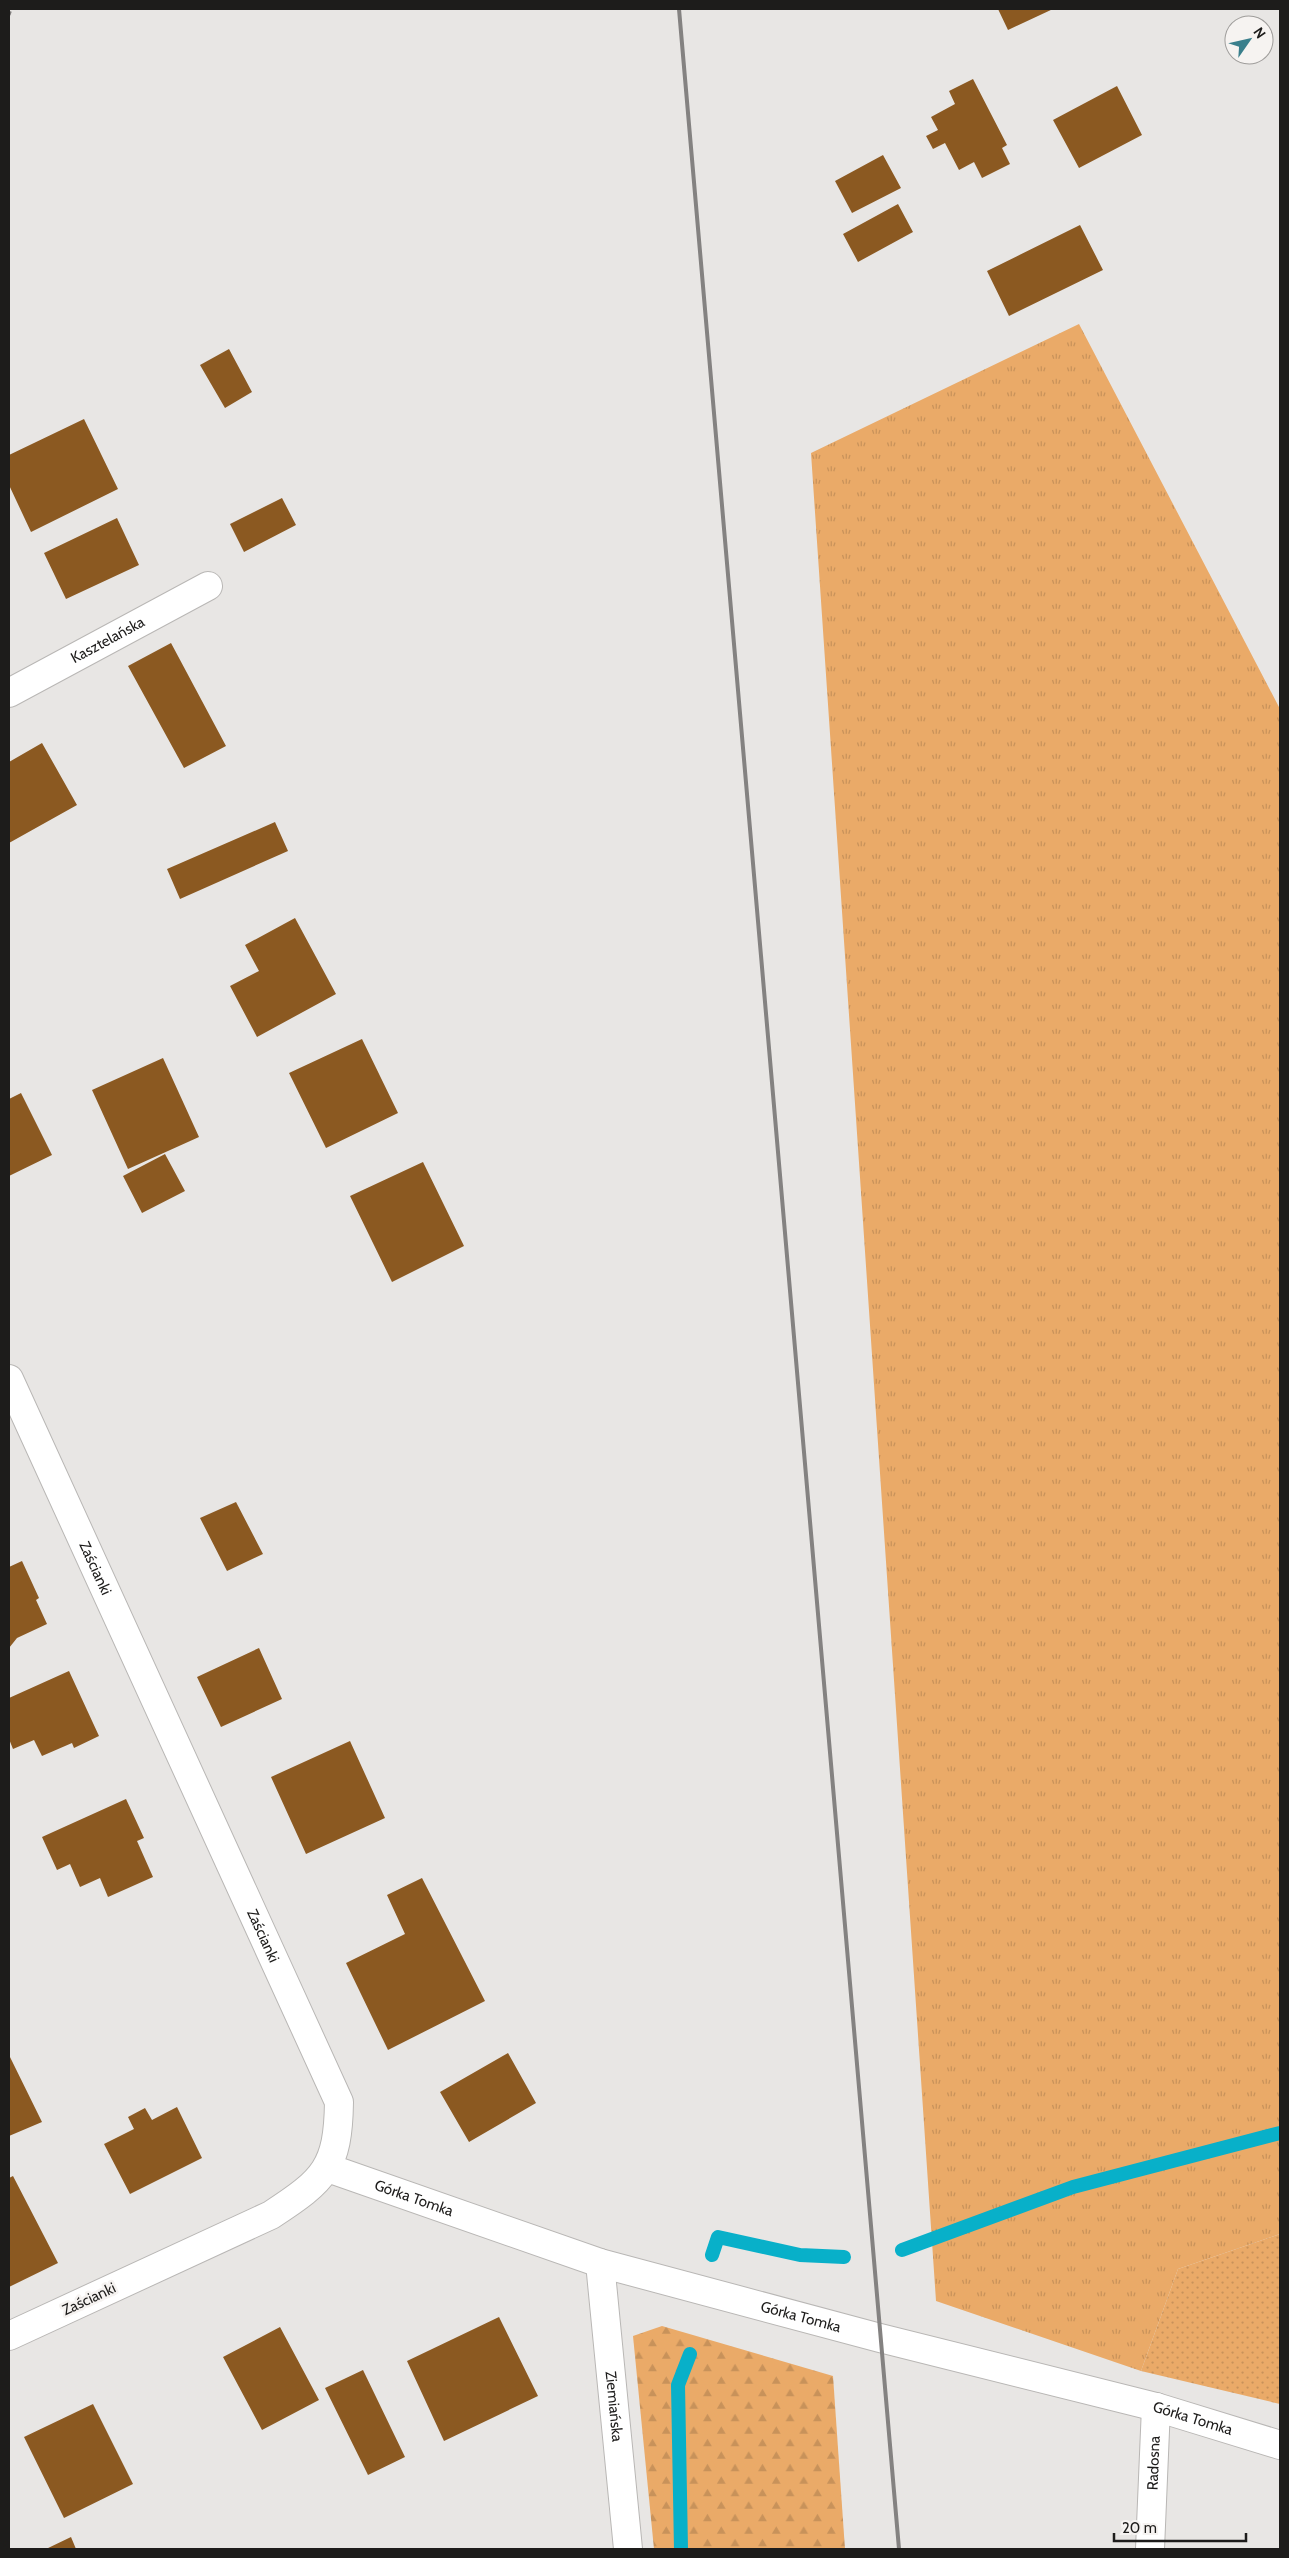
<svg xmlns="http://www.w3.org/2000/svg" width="1289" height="2558" font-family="Cabin,sans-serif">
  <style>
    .grass { fill: url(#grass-tufts) }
    .forest { fill: url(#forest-firs) }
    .park { fill: url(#park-dots) }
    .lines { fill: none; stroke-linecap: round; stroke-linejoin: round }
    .stream { stroke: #08b0c9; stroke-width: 14 }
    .building { fill: #8b5921 }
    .street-casing { stroke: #b9b7b5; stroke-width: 30 }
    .path { stroke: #807e7d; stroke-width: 3; stroke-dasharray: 4 2.5; stroke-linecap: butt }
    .street { stroke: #fff; stroke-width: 28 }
    .rail { stroke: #848281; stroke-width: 4 }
    .labels { text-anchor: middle; stroke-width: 5; stroke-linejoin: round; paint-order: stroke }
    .street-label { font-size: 15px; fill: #1d1c1b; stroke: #f6f3f1 }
  </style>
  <defs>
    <pattern id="grass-tufts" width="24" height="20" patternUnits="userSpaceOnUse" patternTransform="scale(1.25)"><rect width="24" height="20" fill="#eaaa68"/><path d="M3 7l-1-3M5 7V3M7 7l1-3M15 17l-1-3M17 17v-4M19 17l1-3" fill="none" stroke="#c8925a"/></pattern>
    <pattern id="forest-firs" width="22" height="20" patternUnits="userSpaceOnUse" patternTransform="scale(1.25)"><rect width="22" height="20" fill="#eaaa68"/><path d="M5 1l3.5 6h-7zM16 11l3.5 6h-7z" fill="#c8925a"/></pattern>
    <pattern id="park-dots" width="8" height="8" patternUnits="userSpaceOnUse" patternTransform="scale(1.25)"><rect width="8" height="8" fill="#eaaa68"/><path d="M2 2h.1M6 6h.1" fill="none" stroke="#c8925a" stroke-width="1.8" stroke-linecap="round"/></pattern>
  </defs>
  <rect width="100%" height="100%" fill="#e8e6e4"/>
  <path class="grass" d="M1079 324 1280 709V2234L1178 2269 1141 2371 936 2301 811 453Z"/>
  <path class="forest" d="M662 2326 833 2376 845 2549H654L633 2336Z"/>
  <path class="park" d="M1280 2234V2404L1141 2371 1178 2269Z"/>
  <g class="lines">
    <path class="stream" d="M902 2250 1073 2187 1280 2133
      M712 2255 718 2237 800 2255 844 2257
      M681 2549 678 2385 690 2354"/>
  </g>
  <path class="building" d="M998 9H1053L1008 30Z
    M973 79 1007 145 1002 148 1010 164 982 178 974 162 959 170 945 143 933 149 926 136 938 130 931 117 955 104 949 91Z
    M1117 86 1142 135 1079 168 1053 120Z
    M883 155 901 188 852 213 835 181Z
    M898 204 913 232 858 262 843 234Z
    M1080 225 1103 270 1009 316 987 271Z
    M229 349 252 392 225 408 200 365Z
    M84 419 118 489 31 532 9 485V455Z
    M282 498 296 525 244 552 230 524Z
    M117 518 139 565 66 599 44 553Z
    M171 643 226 746 184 768 128 666Z
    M42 743 77 805 9 843V762Z
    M275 822 288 851 180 899 167 869Z
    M295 918 336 994 257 1037 230 986 259 971 245 945Z
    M362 1039 398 1113 326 1148 289 1073Z
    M163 1058 199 1137 128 1169 92 1090Z
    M21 1093 52 1155 9 1176V1099Z
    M165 1154 185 1191 142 1213 123 1176Z
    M423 1162 464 1246 392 1282 350 1196Z
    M236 1502 263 1554 227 1571 200 1518Z
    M22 1561 39 1598 36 1600 47 1624 17 1638 9 1648V1567Z
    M259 1648 282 1699 221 1727 197 1677Z
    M69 1671 99 1736 74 1748 72 1743 42 1756 34 1740 13 1749 9 1739V1698Z
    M350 1741 385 1818 306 1854 271 1777Z
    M126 1799 144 1838 137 1841 153 1877 108 1897 100 1878 80 1887 70 1864 57 1870 42 1837Z
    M422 1878 485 2001 388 2050 346 1963 405 1934 387 1895Z
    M508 2053 536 2103 469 2142 440 2092Z
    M9 2055 42 2122 9 2136Z
    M177 2107 202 2158 130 2194 104 2144 134 2129 128 2117 145 2108 152 2120Z
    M13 2176 58 2263 9 2287V2178Z
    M499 2317 538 2396 444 2441 407 2361Z
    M280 2327 319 2400 262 2430 223 2357Z
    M363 2370 405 2457 368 2475 325 2388Z
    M93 2404 133 2484 64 2518 24 2437Z
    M71 2537 76 2549H46Z"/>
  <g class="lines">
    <defs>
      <g id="street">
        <path id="s1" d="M9 693 208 586"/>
        <path id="s2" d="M9 1379 339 2102C338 2167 325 2180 271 2215L9 2336"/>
        <path id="s3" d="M328 2168 600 2263 880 2338 1156 2407 1280 2445"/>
        <path id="s4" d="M600 2263 628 2549"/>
        <path id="s5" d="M1150 2549 1156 2407"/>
      </g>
    </defs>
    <use href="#street" class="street-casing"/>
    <path class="path" d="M9 15 11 9"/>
    <use href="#street" class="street"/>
    <path class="rail" d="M679 9 899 2549"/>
  </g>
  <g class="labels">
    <g class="street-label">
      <text dy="5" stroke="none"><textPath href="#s1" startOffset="112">Kasztelańska</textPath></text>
      <text dy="5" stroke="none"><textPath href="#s2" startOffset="208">Zaścianki</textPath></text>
      <text dy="5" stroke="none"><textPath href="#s2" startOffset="612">Zaścianki</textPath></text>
      <text dy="5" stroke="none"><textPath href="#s3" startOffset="91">Górka Tomka</textPath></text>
      <text transform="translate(89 2299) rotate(-25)" y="5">Zaścianki</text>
      <text dy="5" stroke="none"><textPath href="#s3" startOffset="496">Górka Tomka</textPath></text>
      <text dy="5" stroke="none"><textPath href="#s4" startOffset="144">Ziemiańska</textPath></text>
      <text dy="5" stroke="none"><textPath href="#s3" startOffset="901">Górka Tomka</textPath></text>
      <text dy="5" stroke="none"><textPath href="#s5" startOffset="86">Radosna</textPath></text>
    </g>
  </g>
  <rect width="1289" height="2558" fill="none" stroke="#1d1c1b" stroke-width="20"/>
  <g transform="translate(1249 40) rotate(56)"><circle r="24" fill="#f6f3f1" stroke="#9f9d9b"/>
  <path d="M0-4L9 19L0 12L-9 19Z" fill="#3a7f8c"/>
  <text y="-8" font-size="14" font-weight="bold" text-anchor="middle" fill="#1d1c1b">N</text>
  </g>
  <path d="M1114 2533v8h132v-8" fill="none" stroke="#1d1c1b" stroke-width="2.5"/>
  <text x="1122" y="2533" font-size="15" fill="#1d1c1b" stroke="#f6f3f1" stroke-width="4" paint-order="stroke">20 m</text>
</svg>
